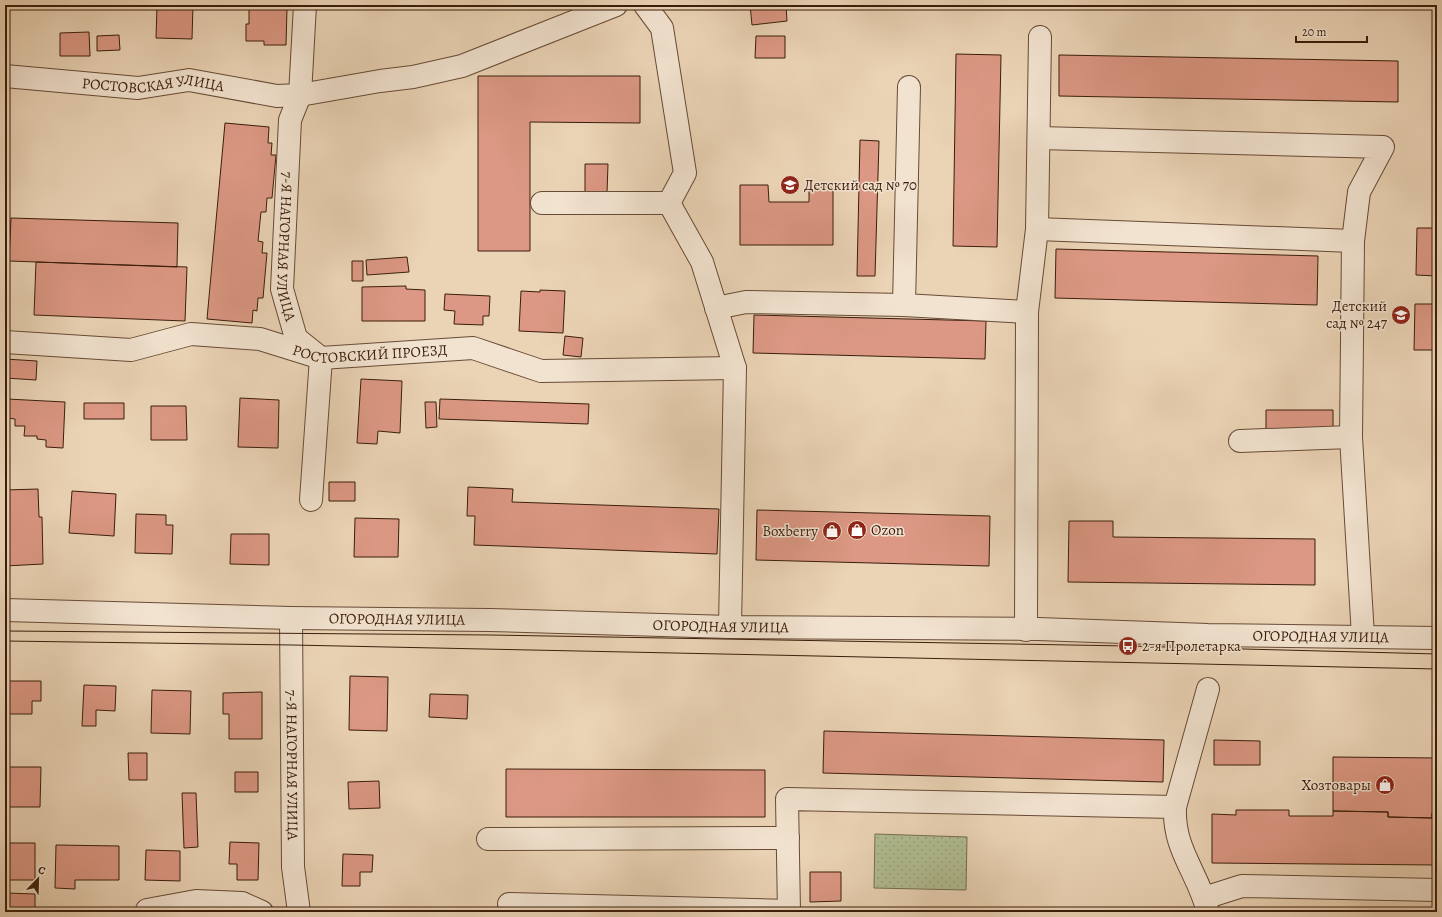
<svg xmlns="http://www.w3.org/2000/svg" width="1442" height="917" font-family="Alegreya,serif">
  <style>
    .park { fill: url(#park-dots); stroke: #766e4f }
    .building { fill: #dc9884; stroke: #3b1d0b }
    .lines { fill: none; stroke-linecap: round; stroke-linejoin: round }
    .minor-casing { stroke: #674b36; stroke-width: 24 }
    .minor { stroke: #f2e3d0; stroke-width: 22 }
    .tram { stroke: #3b1d0b; stroke-width: 1 }
    .labels { text-anchor: middle; stroke-width: 3; stroke-linejoin: round; paint-order: stroke }
    .street-label { font-size: 15px; fill: #3b1d0b; stroke: #f2e3d0 }
    .poi-label { font-size: 15px; fill: #3b1d0b; stroke: #f2e3d0; text-anchor: start }
  </style>
  <defs>
    <pattern id="park-dots" width="8" height="8" patternUnits="userSpaceOnUse"><rect width="8" height="8" fill="#b1be93"/><path d="M2 2h.1M6 6h.1" fill="none" stroke="#99a37d" stroke-width="1.8" stroke-linecap="round"/></pattern>
  </defs>
  <rect width="100%" height="100%" fill="#ebd4b6"/>
  <filter id="stains"><feTurbulence type="fractalNoise" baseFrequency=".005" numOctaves="4"/><feColorMatrix values="0 0 0 0 .2 0 0 0 0 .09 0 0 0 0 .02 0 0 0 .5 -.17"/></filter>
  <radialGradient id="worn" r=".72"><stop offset=".6" stop-color="#630" stop-opacity="0"/><stop offset="1" stop-color="#630" stop-opacity=".3"/></radialGradient>
  <path class="park" d="M875 834 967 837 966 890 874 888Z"/>
  <path class="building" d="M157 5H193L192 39 156 38Z
    M249 5H260V7L287 8 286 45H264V41H246V24H249Z
    M750 5H786L787 21 752 25Z
    M89 32 90 56H60V33Z
    M119 35 120 50 97 51V36Z
    M756 36H785V58H755Z
    M956 54 1001 55 997 247 953 246Z
    M1059 55 1398 61V102L1059 96Z
    M478 76H640V123L530 122V251H478Z
    M5 105H9L8 147H5Z
    M225 123 269 127 268 143H272L271 155H276L272 198H267L266 212H261L258 241 263 242 262 253H267L263 298H258L257 311 253 310 252 323 207 319Z
    M860 140 879 141 875 276H857Z
    M585 164H608L607 193H585Z
    M740 185H768L769 202H809V187H833V245H740Z
    M11 218 178 223 177 267 9 261Z
    M1417 228H1437V276L1416 275Z
    M1056 249 1318 256 1317 305 1055 298Z
    M407 257 409 272 367 275 366 260Z
    M352 261H363V281H352Z
    M36 262 187 267 185 321 34 315Z
    M406 286V289L425 290V321H362V287Z
    M540 290 565 291 563 333 519 331 521 291 540 292Z
    M445 294 490 296 489 316H483V325L454 324 455 311 444 310Z
    M1415 304H1437V350H1414Z
    M754 315 986 321 985 359 753 353Z
    M565 336 583 338 581 357 563 355Z
    M5 359 37 361 36 380 5 378Z
    M361 379 402 381 400 433 378 431 377 444 357 443Z
    M240 398 279 400 278 448 238 447Z
    M7 399 65 402 63 448 46 447V440L37 439V436H24L25 426H15V419L6 418Z
    M440 399 589 404 588 424 439 419Z
    M425 402H436L437 427 426 428Z
    M84 403H124V419H84Z
    M151 406H186L187 440H151Z
    M1266 410H1333V432H1266Z
    M329 482H355V501H329Z
    M468 487 513 489 512 502 719 509 717 554 474 545 475 516H467Z
    M38 489 39 517H42L43 564 5 566V490Z
    M72 491 116 494 114 536 69 533Z
    M757 510 990 516 989 566 756 560Z
    M136 514 166 515V525H173L172 554 135 553Z
    M355 518 399 519 398 557H354Z
    M1069 521H1113V537L1315 539V585L1068 582Z
    M231 534H269V565L230 564Z
    M350 676 388 677 387 731 349 730Z
    M5 681H41V701H32V714H5Z
    M84 685 116 686 115 711 96 710V726H82Z
    M152 690 191 691 190 734 151 733Z
    M262 692V739H229V714H223V693Z
    M430 694 468 695 467 719 429 717Z
    M824 731 1164 740 1163 782 823 773Z
    M1214 740 1260 741V765H1214Z
    M128 753H147V780H129Z
    M1333 757 1437 758V813H1432V818L1388 817V812L1333 811Z
    M5 767H41L40 807H5Z
    M506 769 765 770V817H506Z
    M235 772H258V792H235Z
    M379 781 380 808 349 809 348 782Z
    M182 793H196L198 847 184 848Z
    M1236 810H1289V816H1333V811L1388 812V817L1432 818V813H1437V865L1212 863V814L1236 815Z
    M230 842 259 843 258 880H237V864H229Z
    M7 843H35V880H5V855H7Z
    M56 845 119 846V880H75V889L55 888Z
    M146 850 180 851V881L145 880Z
    M343 854 373 855 372 872H360V886H342Z
    M810 872H841V901L810 902Z
    M5 893 35 894V910L5 909Z"/>
  <g class="lines">
    <defs>
      <g id="minor">
        <path id="s1" d="M305 5 300 95 290 120 282 289 296 338 321 358 311 500"/>
        <path d="M645 5 662 28 685 173 669 203"/>
        <path id="s2" d="M5 76 138 88 189 80 277 96 300 95 380 81 413 77 462 66 616 5"/>
        <path d="M1039 138 1383 147 1359 192 1353 241 1351 437 1363 636"/>
        <path d="M542 203H669L702 262 735 368 730 627"/>
        <path d="M1037 229 1353 241"/>
        <path d="M904 305 909 87"/>
        <path d="M716 308 746 302 904 305 1027 312"/>
        <path id="s3" d="M5 342 131 350 191 334 260 339 321 358 473 348 541 371 735 368"/>
        <path d="M1240 441 1351 437"/>
        <path id="s4" d="M5 610 291 618 489 620 730 627 1038 629 1208 635 1437 638"/>
        <path id="s5" d="M291 618 293 867 299 912"/>
        <path d="M1026 630 1027 312 1037 229 1040 37"/>
        <path d="M1175 807C1173 850 1198 872 1208 912"/>
        <path d="M488 839 788 838"/>
        <path d="M1204 898 1242 886 1437 890"/>
        <path d="M509 904 789 911"/>
        <path d="M147 910 196 901 242 903 262 912"/>
        <path d="M789 912 787 799 1175 807 1208 689"/>
      </g>
    </defs>
    <use href="#minor" class="minor-casing"/>
    <use href="#minor" class="minor"/>
    <path class="tram" d="M5 631 490 635 1128 646 1437 654
      M5 641 292 645 1437 669"/>
  </g>
  <defs>
    <symbol id="school-disc" viewBox="-11 -11 22 22"><circle r="9.5" fill="#8f2418" stroke="#f2e3d0"/><path d="M0-5L7-2L0 1L-7-2ZM-4 1L0 2.5L4 1V4Q0 6-4 4Z" fill="#fff"/></symbol>
    <symbol id="shop-disc" viewBox="-11 -11 22 22"><circle r="9.5" fill="#8f2418" stroke="#f2e3d0"/><path d="M-5-2.5h2.3a2.7 3.5 0 0 1 5.4 0H5L5.5 6h-11ZM-1.5-2.5h3a1.5 2.3 0 0 0-3 0Z" fill="#fff"/></symbol>
    <symbol id="bus-disc" viewBox="-11 -11 22 22"><circle r="9.5" fill="#8f2418" stroke="#f2e3d0"/><path d="M-5-6H5V4H4V6H2V4H-2V6H-4V4H-5ZM-3.5-4V0h7V-4ZM-3.5 1.2v1.5H-2V1.2ZM2 1.2v1.5H3.5V1.2Z" fill="#fff"/></symbol>
  </defs>
  <g fill-rule="evenodd">
    <use href="#school-disc" x="779" y="174" width="22" height="22"/>
    <use href="#school-disc" x="1390" y="304" width="22" height="22"/>
    <use href="#shop-disc" x="846" y="519" width="22" height="22"/>
    <use href="#shop-disc" x="821" y="520" width="22" height="22"/>
    <use href="#bus-disc" x="1117" y="635" width="22" height="22"/>
    <use href="#shop-disc" x="1374" y="774" width="22" height="22"/>
  </g>
  <g class="labels">
    <g class="street-label">
      <text dy="5" stroke="none"><textPath href="#s2" startOffset="149">РОСТОВСКАЯ УЛИЦА</textPath></text>
      <text dy="5" stroke="none"><textPath href="#s1" startOffset="244">7-Я НАГОРНАЯ УЛИЦА</textPath></text>
      <text dy="5" stroke="none"><textPath href="#s3" startOffset="370">РОСТОВСКИЙ ПРОЕЗД</textPath></text>
      <text dy="5" stroke="none"><textPath href="#s4" startOffset="392">ОГОРОДНАЯ УЛИЦА</textPath></text>
      <text dy="5" stroke="none"><textPath href="#s4" startOffset="716">ОГОРОДНАЯ УЛИЦА</textPath></text>
      <text dy="5" stroke="none"><textPath href="#s4" startOffset="1316">ОГОРОДНАЯ УЛИЦА</textPath></text>
      <text dy="5" stroke="none"><textPath href="#s5" startOffset="147">7-Я НАГОРНАЯ УЛИЦА</textPath></text>
    </g>
    <g class="poi-label">
      <text x="804" y="190">Детский сад № 70</text>
      <text x="1387" y="311" text-anchor="end">Детский<tspan x="1387" dy="17">сад № 247</tspan></text>
      <text x="871" y="535">Ozon</text>
      <text x="818" y="536" text-anchor="end">Boxberry</text>
      <text x="1142" y="651">2-я Пролетарка</text>
      <text x="1371" y="790" text-anchor="end">Хозтовары</text>
    </g>
  </g>
  <rect width="1442" height="917" fill="none" stroke="#ebd4b6" stroke-width="20"/>
  <rect x="6" y="6" width="1430" height="905" fill="none" stroke="#3b1d0b" stroke-width="2"/>
  <rect x="10" y="10" width="1422" height="897" fill="none" stroke="#3b1d0b"/>
  <g transform="translate(38 879) rotate(23)" stroke="#f2e3d0" stroke-width="3" paint-order="stroke">
  <path d="M0-3L7 15L0 10L-7 15Z" fill="#3b1d0b"/>
  <text y="-6" font-size="11" font-weight="bold" text-anchor="middle" fill="#3b1d0b">С</text>
  </g>
  <path d="M1296 36v6h71v-6" fill="none" stroke="#3b1d0b" stroke-width="2"/>
  <text x="1302" y="36" font-size="12" fill="#3b1d0b" stroke="#f2e3d0" stroke-width="3" paint-order="stroke">20 m</text>
  <rect width="100%" height="100%" filter="url(#stains)"/>
  <rect width="100%" height="100%" fill="url(#worn)"/>
</svg>
